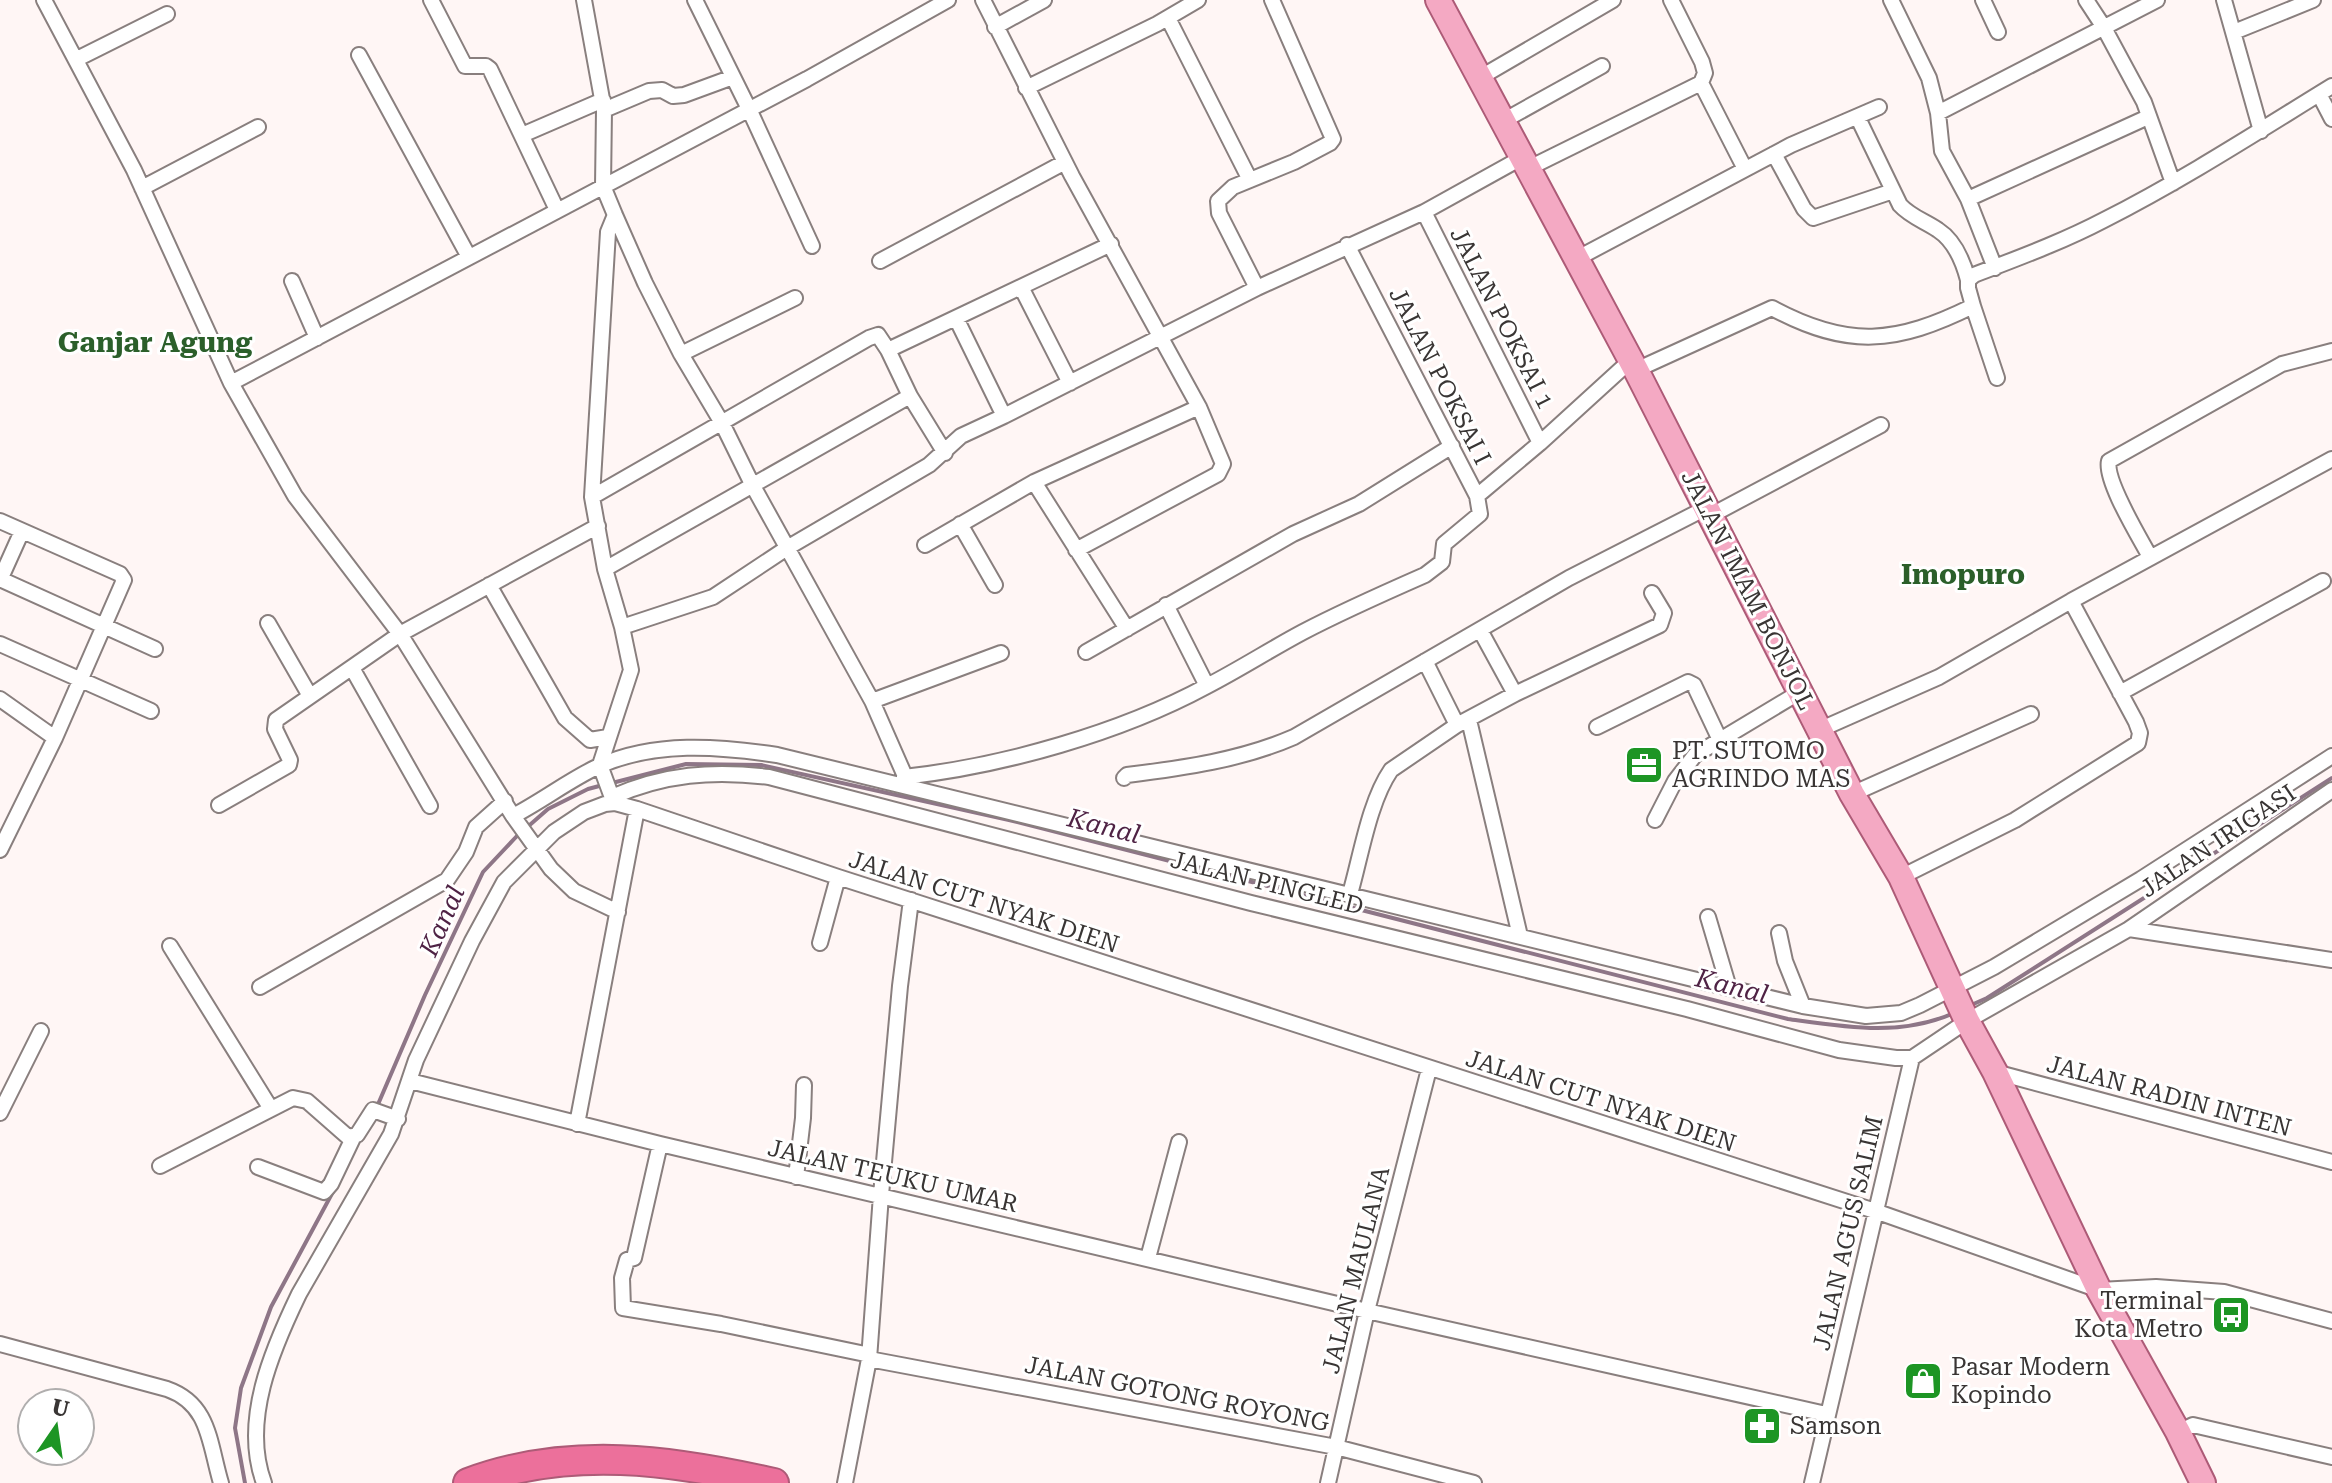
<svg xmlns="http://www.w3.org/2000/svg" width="2332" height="1483" font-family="'Roboto Serif',serif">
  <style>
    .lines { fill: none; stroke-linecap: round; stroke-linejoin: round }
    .stream { stroke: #8e7687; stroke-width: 4 }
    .street-casing { stroke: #897f7e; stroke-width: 18 }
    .primary-casing { stroke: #ad5b77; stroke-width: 28 }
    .highway-casing { stroke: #ad5b77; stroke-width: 32 }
    .street { stroke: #fff; stroke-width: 14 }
    .primary { stroke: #f4a9c3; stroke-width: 24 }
    .highway { stroke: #ec709b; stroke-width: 28 }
    .labels { text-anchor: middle; stroke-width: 6; stroke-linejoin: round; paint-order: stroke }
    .street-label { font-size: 24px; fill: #393534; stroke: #fff }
    .poi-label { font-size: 24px; fill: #393534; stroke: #fff; text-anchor: start }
    .water-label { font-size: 26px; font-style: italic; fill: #4f2345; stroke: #fff }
    .quarter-label { font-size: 28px; font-weight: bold; fill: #2b5f2a; stroke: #fff }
  </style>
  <rect width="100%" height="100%" fill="#fff6f5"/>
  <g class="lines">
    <path class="stream" d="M612 783 686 764 761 765 1009 820 1788 1019C1845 1027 1900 1037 1954 1013
      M1969 1006 1987 998 2332 778
      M376 1109 425 995 483 872 516 837 548 809 588 789 603 785
      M245 1483 235 1428 241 1388 271 1307 335 1188"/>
    <defs>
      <path id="street" d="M44 0 134 170 231 383 295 496 400 634 513 816 551 869 574 891 618 912
        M431 0 465 66H486L490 69 557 210
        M584 0 604 110 603 186 615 215 645 283 681 354 722 423 753 486 872 701 908 783
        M695 0 749 109 812 246
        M983 0 1072 176 1199 407 1223 464 1218 474 1076 550
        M1891 0 1929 78 1938 113 1942 151 1968 199 1995 268
        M1983 0 1998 32
        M2086 0 2103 26 2144 102 2173 183
        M2224 0 2261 131
        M1168 18 1250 180
        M995 27 1044 0
        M2234 32 2313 0
        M359 55 469 257
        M77 59 167 14
        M1481 77 1613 0
        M1701 83 1745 169
        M1026 88 1157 24 1198 0
        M2319 94 2332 119
        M604 110 649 91 662 90 673 96 684 95 733 77
        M1938 113 2157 0
        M1858 118 1900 205C1911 217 1925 221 1938 230 1955 241 1963 261 1968 280
        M1503 121 1602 66
        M522 135 603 100
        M1774 154 1804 209 1813 218 1893 191
        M1529 168 1701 83 1705 73 1702 62 1671 0
        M142 188 258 127
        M1968 199 2148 117
        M1424 212 1540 443
        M1576 259 1791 145 1879 107
        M880 261 1065 162
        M292 281 317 338
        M1021 287 1070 383
        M1257 288 1219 213 1218 201 1233 187 1294 162 1330 143 1333 139 1272 0
        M1973 306 1997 378
        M956 318 1004 416
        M888 350 910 396 945 453
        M681 354 795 298
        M1636 370 1772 308C1848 349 1896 344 1973 306L1968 288V280L1974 275C2018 258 2062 242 2104 220 2183 180 2257 132 2332 86
        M231 383 807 79 948 0
        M1034 482 1127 629
        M1477 496 1540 443 1630 361
        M592 497 869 338 878 335 888 350 1111 244
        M1710 516 1881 425
        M0 521 120 574 124 580 55 738 0 850
        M960 524 995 585
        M925 545 1034 482 1199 407
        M2150 557C2140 538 2104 480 2109 461L2282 364 2332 351
        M605 569 910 396
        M0 579 155 649
        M0 580 22 531
        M489 585 565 718 590 740 608 737
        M1166 605 1207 686
        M268 623 310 696
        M622 627 713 597 787 548 929 465 961 436 1004 416 1257 288 1424 212 1523 157
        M1480 630 1515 694
        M0 644 151 711
        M1086 652 1293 534 1359 504 1452 446
        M1425 661 1457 725
        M352 668 430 806
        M2120 693 2323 581
        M0 699 55 738
        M872 701 1001 653
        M1469 720 1520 936
        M1597 727 1688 682 1694 685 1719 738
        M1819 730 1939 677 2071 601 2332 459
        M904 777C1003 766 1120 733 1207 686 1240 669 1271 649 1303 632 1343 611 1384 593 1425 575L1442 562 1444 544 1480 514 1477 496 1347 245
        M1124 778 1127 775C1184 768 1241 760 1294 737L1569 578 1706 508
        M1852 794 2031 714
        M612 797C664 774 713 770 769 777L1251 903 1687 1009 1839 1050 1896 1058H1912
        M614 803 600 765 631 670 622 627 605 569 592 497 608 232 615 215
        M219 805 289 765 290 760 275 729 276 720 400 634 598 526
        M513 816C542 801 569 780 599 766 655 741 718 746 777 755L1803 1006 1866 1016 1901 1013 1920 1005 1994 967 2141 879 2332 756
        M1655 820 1675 781 1695 755 1800 692
        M1901 877 2015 820 2138 743 2140 733 2136 722 2071 601
        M1350 894C1361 856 1369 802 1391 770L1457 725 1515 694 1660 625 1664 613 1652 593
        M1708 917 1729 988
        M2129 929 2332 790
        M1779 933 1785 961 1803 1006
        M820 943 838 877
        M170 946 271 1109
        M260 987 447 880 466 852 476 827 505 801
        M1995 1072 2332 1162
        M410 1081 660 1144 1367 1311 1826 1414
        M0 1113 41 1031
        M577 1124 637 809
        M660 1144 634 1258 627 1260 622 1278 623 1308 721 1324 870 1355
        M160 1166 293 1098 307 1101 348 1137 357 1135 373 1110 398 1119
        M258 1167 324 1192 331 1184 353 1138
        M796 1177 803 1118 804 1085
        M1148 1258 1179 1142
        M0 1344 167 1389C210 1404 209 1443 221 1483
        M869 1359 1336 1447 1474 1483
        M2178 1432 2193 1425 2332 1457
        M264 1483C241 1421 272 1350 299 1294L391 1134 416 1060 472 941 504 882 554 832 584 812 605 804 615 803 637 809 838 877 1875 1211 2099 1290 2156 1287 2224 1292 2332 1321
        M845 1483 869 1359 881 1195 900 986 911 900
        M1328 1483 1367 1311 1429 1069
        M1812 1483 1912 1058 1967 1021 2129 929 2332 960"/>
      <path id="primary" d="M1438 0 1636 370 1852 794 1901 877 1967 1021 1995 1072 2099 1290 2178 1432 2203 1483"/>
      <path id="highway" d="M468 1483C569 1445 673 1460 774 1483"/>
    </defs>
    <use href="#street" class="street-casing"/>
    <use href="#primary" class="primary-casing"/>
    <use href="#highway" class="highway-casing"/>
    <use href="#street" class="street"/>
    <use href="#primary" class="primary"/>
    <use href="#highway" class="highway"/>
  </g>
  <defs>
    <symbol id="office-square" viewBox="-11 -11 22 22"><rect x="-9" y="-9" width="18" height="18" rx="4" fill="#1d9524" stroke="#fff"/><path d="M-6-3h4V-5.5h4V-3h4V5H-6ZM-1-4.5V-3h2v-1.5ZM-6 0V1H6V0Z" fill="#fff"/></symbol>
    <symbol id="bus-square" viewBox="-11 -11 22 22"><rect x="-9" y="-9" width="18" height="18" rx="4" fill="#1d9524" stroke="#fff"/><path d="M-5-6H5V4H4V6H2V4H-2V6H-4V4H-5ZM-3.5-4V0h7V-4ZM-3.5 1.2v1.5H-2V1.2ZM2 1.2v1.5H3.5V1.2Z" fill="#fff"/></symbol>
    <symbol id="shop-square" viewBox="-11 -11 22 22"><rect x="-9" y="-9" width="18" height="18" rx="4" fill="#1d9524" stroke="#fff"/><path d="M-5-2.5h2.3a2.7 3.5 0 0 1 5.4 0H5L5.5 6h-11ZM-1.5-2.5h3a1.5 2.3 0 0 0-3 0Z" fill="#fff"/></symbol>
    <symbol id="pharmacy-square" viewBox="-11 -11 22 22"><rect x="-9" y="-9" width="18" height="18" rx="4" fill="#1d9524" stroke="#fff"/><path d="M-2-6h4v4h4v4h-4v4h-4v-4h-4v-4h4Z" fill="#fff"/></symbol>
  </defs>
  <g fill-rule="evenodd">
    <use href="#office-square" x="1622" y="743" width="44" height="44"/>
    <use href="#bus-square" x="2209" y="1293" width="44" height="44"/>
    <use href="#shop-square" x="1901" y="1359" width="44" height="44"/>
    <use href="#pharmacy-square" x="1740" y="1404" width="44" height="44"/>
  </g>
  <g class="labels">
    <g class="street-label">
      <text transform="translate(1502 318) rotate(63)" y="8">JALAN POKSAI 1</text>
      <text transform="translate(1440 376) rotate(63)" y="8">JALAN POKSAI I</text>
      <text transform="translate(1748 590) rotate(63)" y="8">JALAN IMAM BONJOL</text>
      <text transform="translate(2218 841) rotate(-34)" y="8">JALAN IRIGASI</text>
      <text transform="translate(1267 883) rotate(14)" y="8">JALAN PINGLED</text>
      <text transform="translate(984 902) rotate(18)" y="8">JALAN CUT NYAK DIEN</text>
      <text transform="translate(2169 1096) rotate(15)" y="8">JALAN RADIN INTEN</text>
      <text transform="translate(1601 1101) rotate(18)" y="8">JALAN CUT NYAK DIEN</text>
      <text transform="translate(893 1176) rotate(13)" y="8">JALAN TEUKU UMAR</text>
      <text transform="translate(1848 1233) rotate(-77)" y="8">JALAN AGUS SALIM</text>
      <text transform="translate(1356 1270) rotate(-76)" y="8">JALAN MAULANA</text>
      <text transform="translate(1177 1394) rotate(11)" y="8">JALAN GOTONG ROYONG</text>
    </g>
    <g class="poi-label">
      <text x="1672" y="759">PT. SUTOMO<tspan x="1672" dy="28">AGRINDO MAS</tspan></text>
      <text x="2203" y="1309" text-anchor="end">Terminal<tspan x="2203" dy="28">Kota Metro</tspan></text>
      <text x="1951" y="1375">Pasar Modern<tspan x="1951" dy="28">Kopindo</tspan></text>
      <text x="1790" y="1434">Samson</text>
    </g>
    <g class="water-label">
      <text transform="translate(1104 826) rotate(14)" y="9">Kanal</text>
      <text transform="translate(442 921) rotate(-66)" y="9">Kanal</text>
      <text transform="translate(1732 986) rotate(14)" y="9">Kanal</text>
    </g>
    <g class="quarter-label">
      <text x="155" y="352">Ganjar Agung</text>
      <text x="1963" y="584">Imopuro</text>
    </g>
  </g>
  <g transform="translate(56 1427) rotate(13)"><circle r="38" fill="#ffffff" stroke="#b0aeae" stroke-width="2"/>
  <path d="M0-6L14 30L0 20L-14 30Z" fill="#1d9524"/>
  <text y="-12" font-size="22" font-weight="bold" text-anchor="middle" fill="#393534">U</text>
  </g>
</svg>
